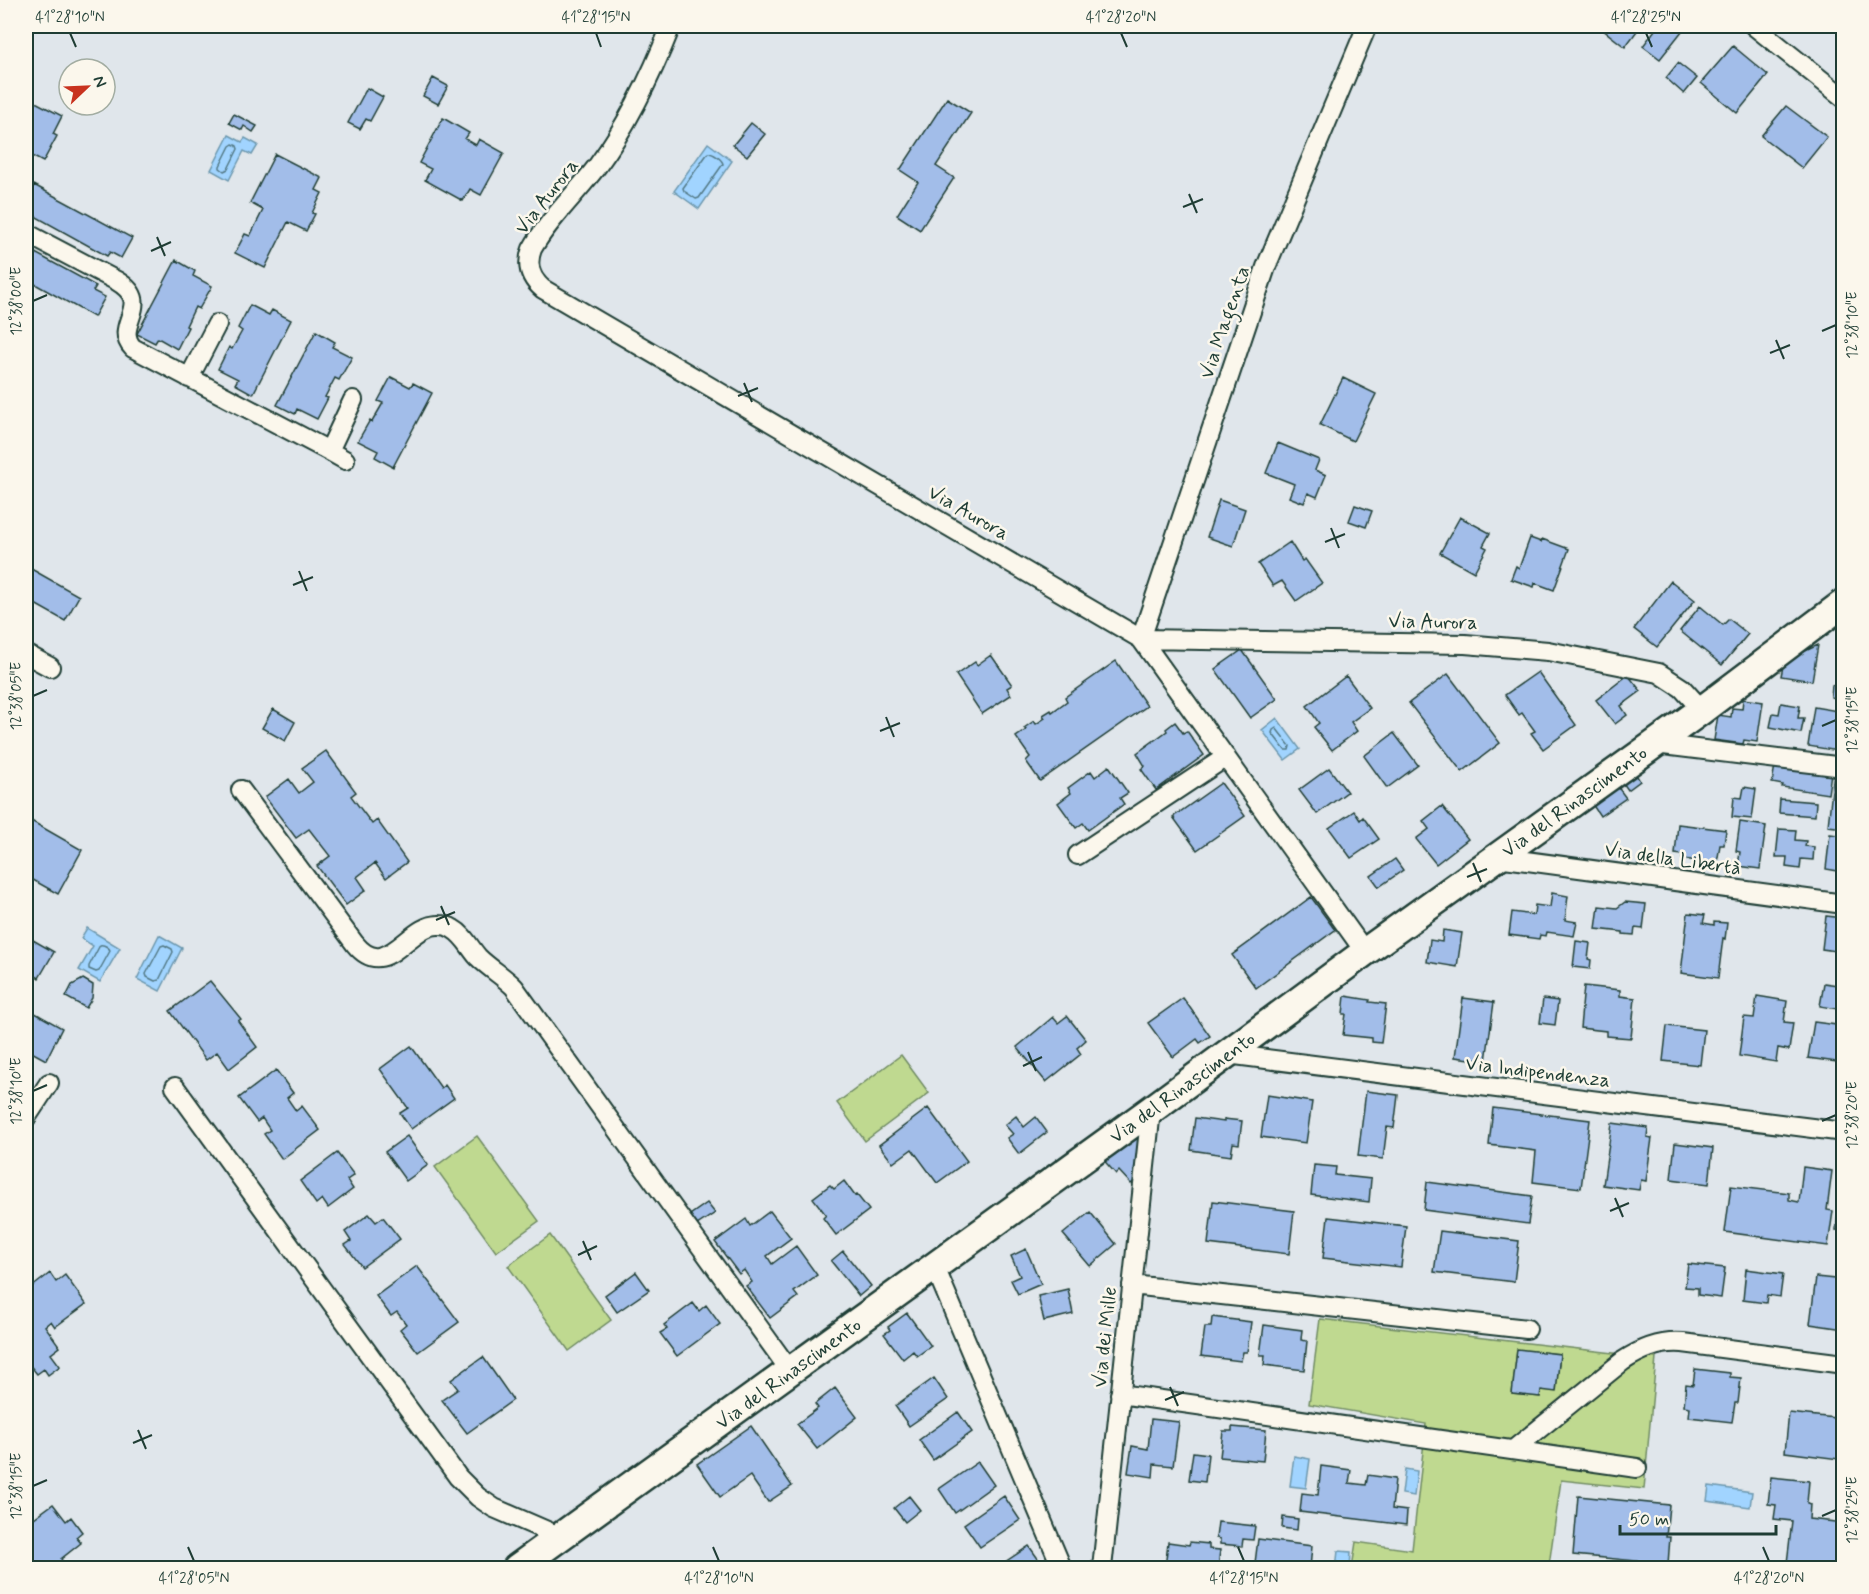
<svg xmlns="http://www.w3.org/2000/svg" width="1869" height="1594" font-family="Mynerve,sans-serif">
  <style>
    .green { fill: #bfd990; stroke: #6f8b62; stroke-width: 1.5; fill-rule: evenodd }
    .water { fill: #a1d4ff; stroke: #6d98ae; stroke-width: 1.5 }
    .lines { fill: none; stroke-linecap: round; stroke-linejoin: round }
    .shore { stroke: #537985; stroke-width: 1.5 }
    .building { fill: #a2bde9; stroke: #1f3d34; stroke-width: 1.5 }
    .street-casing { stroke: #1f3d34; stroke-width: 22 }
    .secondary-casing { stroke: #1f3d34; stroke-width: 32 }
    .street { stroke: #fbf7ec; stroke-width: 18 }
    .secondary { stroke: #fbf7ec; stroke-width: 27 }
    .ticks { fill: none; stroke: #1f3d34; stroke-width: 2 }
    .labels { text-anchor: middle; stroke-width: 5; stroke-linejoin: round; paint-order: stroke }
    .street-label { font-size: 20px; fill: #1f3d34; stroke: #fbf7ec }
    .neatline { fill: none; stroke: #1f3d34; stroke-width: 2 }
    .ticks-label { font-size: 15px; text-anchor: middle; fill: #1f3d34 }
  </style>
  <rect width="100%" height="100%" fill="#e0e6eb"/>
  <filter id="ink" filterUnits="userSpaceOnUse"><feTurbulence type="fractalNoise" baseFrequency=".0167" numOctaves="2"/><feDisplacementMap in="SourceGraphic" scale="12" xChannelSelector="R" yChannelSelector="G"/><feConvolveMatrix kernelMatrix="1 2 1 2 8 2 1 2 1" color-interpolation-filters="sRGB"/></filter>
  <g filter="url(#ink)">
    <path class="green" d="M901 1055 929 1093 865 1141 837 1103Z
      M477 1136 539 1221 496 1252 435 1167Z
      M550 1235 611 1320 569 1351 508 1266Z
      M1320 1319 1656 1358 1644 1489 1561 1480 1549 1565 1574 1568H1352L1356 1542 1412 1550 1426 1424 1309 1404ZM1517 1350 1560 1354 1556 1391 1541 1390 1540 1397 1512 1394Z"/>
    <path class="water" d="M229 135 242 142 245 138 258 145 252 155 244 151 229 180 211 170Z
      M708 143 732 161 699 209 674 191Z
      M1277 718 1300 749 1285 760 1262 730Z
      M87 928 120 948 100 982 79 970 93 946 81 938Z
      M159 935 182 948 160 991 137 979Z
      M1294 1456 1310 1459 1306 1488 1290 1486Z
      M1405 1469 1417 1471 1414 1496 1402 1494Z
      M1709 1486 1752 1492 1750 1507 1707 1501Z
      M1338 1551 1351 1552 1350 1568H1336Z"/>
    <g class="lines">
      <path class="shore" d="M233 144 237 146 238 149 228 169 224 171 220 168V166L230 146Z
        M708 153C713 153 722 159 723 164L699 198 696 199 684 191 683 188Z
        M1276 728 1290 746 1289 750H1285L1272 733 1273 730Z
        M100 945C104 944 110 948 110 951L99 971 96 972 89 969V966Z
        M164 945 172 949 173 952 159 980 155 981 147 977 146 974 161 946Z"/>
    </g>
    <path class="building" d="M1604 26H1630L1637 31 1625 47 1602 29Z
      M1649 26H1686L1660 59 1643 46 1655 30Z
      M1733 46 1768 75 1737 113 1701 83Z
      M1678 63 1697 78 1684 94 1666 78Z
      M433 78 448 86 438 104 423 96Z
      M367 88 383 97 370 121 366 119 360 129 348 123Z
      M26 97 62 116 53 134 57 136 43 162 26 153Z
      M947 98 971 113 936 166 954 178 920 230 897 215 918 182 900 170Z
      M1786 106 1827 137 1802 168 1761 136Z
      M234 114 257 126 253 132 244 126 242 130 229 123Z
      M443 118 469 133 465 139 476 145 479 139 504 153 481 195 470 189 463 201 425 180 431 169 419 163Z
      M751 123 765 134 747 156 733 145Z
      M275 154 322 178 316 190 322 193 312 213 315 214 306 231 288 222 265 268 235 253 245 234 250 236 263 210 250 203Z
      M34 185 132 238 121 258 110 252 107 256 33 215 35 211 26 205V201Z
      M26 248 96 286 93 291 105 297 94 317 26 279Z
      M176 260 195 271 193 276 212 286 199 309 195 307 186 326 188 327 177 349 158 338 155 343 137 334Z
      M250 305 269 315 272 310 291 320 253 394 235 384 238 379 218 369 229 347 232 349 242 331 238 328Z
      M316 331 335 342 332 347 352 357 339 380 335 378 325 397 328 398 317 419 297 409 295 414 277 405Z
      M391 377 410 387 413 383 432 393 393 467 375 457 378 451 358 441 370 420 372 422 383 403 378 401Z
      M1343 378 1376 394 1353 441 1320 425Z
      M1278 443 1319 460 1315 470 1326 475 1317 497 1308 493 1304 503 1289 497 1294 484 1266 473Z
      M1219 500 1245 509 1233 546 1207 537Z
      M1355 505 1372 511 1366 527 1349 521Z
      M1460 517 1490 533 1483 546 1487 548 1474 572 1440 553Z
      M1530 538 1541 542 1542 539 1569 549 1554 590 1535 583 1534 587 1511 579 1516 566 1519 568Z
      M1290 542 1302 561 1305 559 1322 583 1296 601 1282 581 1273 586 1258 564Z
      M26 566 79 596 65 621 26 599Z
      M1671 581 1695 600 1657 647 1634 629Z
      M1700 606 1723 625 1729 619 1748 634 1722 665 1680 631Z
      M1818 645 1812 681 1781 676 1784 661Z
      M1242 650 1277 699 1250 718 1215 669Z
      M991 655 1012 685 1007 688 1011 695 982 714 956 675 975 662 977 665Z
      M1116 661 1147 706 1040 781 1026 761 1030 757 1016 737 1026 730 1024 728 1034 721 1036 724 1045 718 1043 715 1051 710 1052 712 1067 701 1065 697Z
      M1538 672 1576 725 1543 749 1531 733 1535 731 1522 713 1519 715 1505 695Z
      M1448 674 1500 743 1462 772 1409 703Z
      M1628 675 1641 691 1621 706 1627 715 1615 724 1596 700Z
      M1346 676 1370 708 1351 722 1357 731 1332 750 1314 727 1319 723 1307 706Z
      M1832 685 1844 687V700L1831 697Z
      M1743 699 1763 702 1757 742 1744 740 1743 744 1714 740 1718 715 1731 717 1732 708 1742 709Z
      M1781 703 1800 706 1798 718H1804L1801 733 1770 727 1773 713 1779 714Z
      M1814 707 1844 712 1838 751 1808 746Z
      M273 709 295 722 285 741 262 728Z
      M1175 722 1183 733 1187 731 1204 755 1156 790 1141 769 1145 766 1137 753 1167 731 1166 729Z
      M1394 733 1418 765 1387 788 1364 756Z
      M326 751 356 792 351 796 372 824 377 820 407 862 386 878 375 863 357 877 366 890 346 905 317 866 330 856 309 829 296 838 265 797 289 779 299 793 313 782 302 768Z
      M1775 765 1831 773 1828 794 1782 787 1783 785 1772 783Z
      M1109 766 1128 793 1120 798 1124 804 1088 830 1083 823 1076 828 1058 803 1071 793 1068 788 1091 771 1095 777Z
      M1329 768 1347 792 1317 814 1299 790Z
      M1634 771 1640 781 1628 790 1621 780Z
      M1834 771 1844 772V828L1828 826Z
      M1221 783 1245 816 1197 850 1173 817Z
      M1617 786 1626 798 1600 816 1592 804Z
      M1744 787 1756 789 1752 819 1732 817 1734 797 1742 798Z
      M1780 799 1816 802 1815 816 1779 813Z
      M1442 806 1468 839 1436 864 1416 839 1429 829 1423 821Z
      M1354 811 1360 820 1363 817 1379 839 1351 858 1329 828Z
      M26 818 82 850 58 894 26 876V848L28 844 26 843Z
      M1740 822 1766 826 1760 869 1738 866 1740 852 1736 851Z
      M1678 824 1726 830 1724 845H1720L1717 863 1682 859 1683 855 1675 854Z
      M1779 829 1796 830 1795 840 1806 841 1805 846 1814 847 1813 860 1801 859 1800 869 1786 867 1787 857H1776Z
      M1830 834 1844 836V872L1826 869Z
      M1395 859 1403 870 1379 887 1371 876Z
      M1552 893 1568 896 1565 920 1577 922 1574 936 1547 932 1546 936 1540 935 1539 939 1509 935 1512 912 1534 915 1535 905 1550 907Z
      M1311 897 1335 930 1256 988 1232 955Z
      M1625 902 1646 904 1643 929 1635 928 1634 935 1623 934V932L1596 929 1599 906 1617 908Z
      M1688 913 1705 915 1703 923 1714 925V922L1727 923 1725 939 1723 938 1718 978 1681 973Z
      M1826 916 1844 918 1843 952 1822 949Z
      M1443 930 1462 933 1457 967 1427 962 1430 940 1442 942Z
      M26 936 54 952 39 978 26 970Z
      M1576 941 1590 943 1588 959 1591 960 1590 969 1573 967Z
      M83 979 93 985 92 998 86 1008 66 997 72 985Z
      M210 981 241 1019 238 1021 257 1047 229 1069 217 1052 206 1060 170 1011Z
      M1824 983 1844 986V1010L1820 1006Z
      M1584 986 1620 990V996L1635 998 1631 1038 1606 1036V1031L1580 1028Z
      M1345 996 1370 1000 1369 1002 1386 1004 1381 1043 1372 1042V1038L1343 1035 1346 1014H1343Z
      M1757 996 1787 1001 1784 1022 1793 1023 1789 1050 1778 1048 1776 1062 1739 1056 1744 1017 1754 1018Z
      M1183 998 1210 1036 1200 1043 1197 1039 1173 1057 1148 1023Z
      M1463 998 1494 1002 1486 1061 1455 1057Z
      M1543 999 1558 1001 1555 1025 1540 1023Z
      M26 1008 62 1028 46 1060 26 1049Z
      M1067 1016 1086 1040 1077 1048 1081 1054 1046 1082 1017 1047 1053 1017 1058 1023Z
      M1814 1022 1844 1026V1063L1808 1058Z
      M1667 1026 1704 1030 1700 1065 1663 1061Z
      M411 1046 441 1088 445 1085 454 1098 411 1129 400 1113 408 1108 380 1069Z
      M276 1070 293 1093 287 1098 296 1111 302 1106 320 1130 282 1159 264 1134 270 1130 262 1118 257 1122 239 1098Z
      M1366 1091 1398 1095 1394 1128 1387 1127 1383 1159 1358 1156Z
      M1267 1095 1312 1102 1306 1143 1261 1137Z
      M928 1108 967 1161 937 1183 912 1149 893 1163 879 1145Z
      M1493 1108 1590 1120 1581 1188 1533 1182 1536 1151 1489 1145Z
      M1016 1116 1024 1127 1036 1117 1047 1132 1019 1154 1007 1138 1013 1134 1005 1125Z
      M1195 1118 1224 1122V1119L1242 1121 1239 1144 1233 1143 1231 1156 1191 1150Z
      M1612 1123 1648 1128 1647 1137 1652 1138 1646 1181 1641 1180 1639 1190 1603 1185Z
      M1133 1134 1145 1147 1144 1172 1131 1184 1119 1171 1116 1174 1099 1155Z
      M407 1136 428 1165 406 1181 385 1152Z
      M1675 1143 1713 1148 1709 1184 1671 1179Z
      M337 1153 354 1175 347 1180 353 1189 328 1208 322 1199 316 1204 300 1181Z
      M1314 1165 1336 1167 1335 1175 1371 1179 1369 1202 1311 1195Z
      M1803 1167 1832 1171 1827 1210 1833 1211 1828 1246 1725 1232 1731 1186 1789 1193V1200L1799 1202Z
      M844 1181 855 1196 857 1195 869 1210 836 1235 823 1218 826 1215 813 1198 830 1185 834 1189Z
      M1427 1182 1532 1196 1528 1224 1424 1210Z
      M1840 1197 1844 1198V1231L1836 1230Z
      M1213 1201 1294 1211 1289 1254 1208 1244Z
      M707 1203 715 1213 697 1225 690 1215Z
      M770 1211 791 1238 767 1256 772 1264 796 1246 817 1275 794 1292 798 1297 770 1318 746 1286 752 1282 744 1270 739 1274 715 1242 746 1219 750 1226Z
      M1090 1212 1116 1244 1090 1266 1063 1234Z
      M369 1214 376 1222 383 1217 400 1239 362 1267 345 1245 351 1241 345 1232Z
      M1328 1217 1406 1226 1401 1267 1323 1258Z
      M1440 1231 1519 1241 1514 1282 1434 1272Z
      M1026 1249 1041 1284 1018 1294 1011 1280 1020 1276 1011 1256Z
      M843 1251 871 1286 859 1296 831 1261Z
      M1688 1264 1725 1268 1721 1298 1698 1295V1288L1685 1287Z
      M417 1266 459 1322 418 1352 400 1329 406 1324 397 1312 391 1316 376 1296Z
      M1746 1269 1783 1274 1780 1297 1767 1295 1766 1303 1743 1300Z
      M636 1272 649 1290 617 1312 605 1295Z
      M50 1273 56 1282 65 1275 86 1304 55 1327 51 1321 45 1326 60 1347 51 1354 60 1366 48 1375 44 1369 37 1374 28 1363 26 1365V1279L32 1287Z
      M1816 1277 1844 1280V1329L1810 1324Z
      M1068 1289 1073 1314 1044 1321 1038 1296Z
      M693 1303 699 1311 706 1305 720 1324 677 1356 660 1333 667 1329 664 1325Z
      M907 1313 931 1346 917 1356 913 1351 903 1359 884 1334 890 1330 888 1327Z
      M1212 1317 1251 1322 1247 1352H1243L1241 1361 1201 1356 1205 1327H1211Z
      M1264 1325 1302 1330 1301 1340 1307 1341 1304 1370 1264 1365 1265 1355H1260Z
      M1517 1349 1560 1354 1556 1392 1541 1390 1540 1397 1512 1394Z
      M483 1357 513 1400 467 1433 442 1400 458 1389 451 1380Z
      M1695 1369 1730 1373V1377L1741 1378 1738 1403H1735L1732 1422 1689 1417 1690 1407 1684 1406 1686 1384 1693 1385Z
      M934 1378 948 1399 909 1426 895 1406Z
      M835 1388 857 1417 817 1449 797 1424 818 1408 815 1404Z
      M958 1412 972 1432 933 1460 919 1440Z
      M1789 1413 1844 1419 1839 1459 1785 1452Z
      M1151 1419 1179 1422 1173 1466 1154 1464 1153 1477 1128 1473 1132 1446 1148 1449Z
      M751 1426 792 1486 768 1502 750 1476 720 1497 697 1464Z
      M1232 1427 1266 1430 1263 1461 1220 1457 1223 1431H1232Z
      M1193 1452 1208 1454 1205 1482 1189 1480Z
      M978 1462 994 1485 955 1513 939 1489Z
      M1321 1466 1351 1470 1349 1483 1366 1485 1368 1475 1395 1479 1392 1509 1407 1511 1406 1525 1300 1512 1302 1493 1318 1495Z
      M1771 1477 1809 1481 1807 1503 1810 1504 1809 1519 1844 1523V1568L1787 1563 1792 1521 1774 1519 1776 1505 1768 1504Z
      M909 1496 920 1510 905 1522 894 1508Z
      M1004 1496 1020 1520 980 1547 964 1524Z
      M1578 1496 1669 1505 1666 1537H1670L1668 1564 1573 1555Z
      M53 1504 66 1521 71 1517 82 1532 76 1537 81 1543 61 1559 65 1565 60 1568H32L28 1563 26 1565V1524Z
      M1283 1517 1298 1519 1297 1530 1282 1528Z
      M1218 1522 1255 1526 1253 1540 1243 1539 1242 1546 1220 1544V1539L1216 1538Z
      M1258 1539 1312 1546 1310 1568H1269V1565L1255 1563Z
      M1168 1542 1189 1545 1190 1542 1209 1544V1549L1220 1550 1218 1568H1165Z
      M1029 1546 1039 1560 1034 1563 1038 1568H996Z"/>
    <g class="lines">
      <defs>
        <path id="street" d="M671 26C652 74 629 123 598 165 578 192 548 220 532 249 526 265 530 278 543 289L1141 639 1465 644 1548 651 1659 673 1682 688 1702 710
          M1754 26 1844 98
          M26 233 117 281C156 304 111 325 133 348L329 451 353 400
          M189 378 217 324
          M329 451 345 460
          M1141 639 1266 267 1367 26
          M1141 639 1365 952
          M26 654 50 667
          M1655 744 1844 767
          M241 790 355 944C387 983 408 923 440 925 444 925 450 927 453 929 464 935 470 948 478 957 489 968 503 976 514 987L791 1372
          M1078 855 1226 757
          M1497 857 1844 904
          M1227 1054 1844 1132
          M175 1087 458 1477 478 1497 494 1508 561 1537
          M26 1118 49 1083
          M935 1267 1062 1568
          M1132 1285 1527 1329
          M1120 1394 1637 1468
          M1513 1450 1623 1361C1641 1349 1661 1341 1683 1343L1844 1364
          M1102 1568 1151 1110"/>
        <path id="secondary" d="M517 1568 1151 1110 1365 952 1702 710 1844 603"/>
      </defs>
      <use href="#street" class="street-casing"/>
      <use href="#secondary" class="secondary-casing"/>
      <use href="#street" class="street"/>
      <use href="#secondary" class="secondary"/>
    </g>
  </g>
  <path class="ticks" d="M70 33 76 47M596 33 601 47M1121 33 1127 47M1646 33 1652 47M1189 194 1197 213M1183 207 1203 199M157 237 165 256M151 251 171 242M33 301 47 295M1822 331 1836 325M1776 340 1784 359M1770 353 1790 345M744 383 752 402M738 396 758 388M1331 528 1339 548M1325 542 1345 534M299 571 307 591M293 585 313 577M33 696 47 690M886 717 894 737M1822 726 1836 720M880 731 900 723M1473 863 1481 882M1467 877 1487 869M441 906 449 925M436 920 455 912M1028 1052 1036 1071M1023 1066 1042 1057M33 1091 47 1085M1822 1121 1836 1115M1615 1198 1623 1217M1610 1211 1629 1203M583 1241 591 1260M578 1255 597 1246M1170 1387 1178 1406M1165 1400 1184 1392M138 1430 146 1449M133 1443 152 1435M33 1486 47 1480M1822 1516 1836 1510M188 1547 194 1561M713 1547 719 1561M1238 1547 1244 1561M1763 1547 1769 1561"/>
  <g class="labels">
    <g class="street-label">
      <text transform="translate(546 196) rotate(-52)" y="7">Via Aurora</text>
      <text transform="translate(1224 322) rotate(-71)" y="7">Via Magenta</text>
      <text transform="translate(969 512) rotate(30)" y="7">Via Aurora</text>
      <text transform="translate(1433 621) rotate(1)" y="7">Via Aurora</text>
      <text transform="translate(1574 801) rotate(-36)" y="7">Via del Rinascimento</text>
      <text transform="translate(1673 858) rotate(8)" y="7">Via della Libertà</text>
      <text transform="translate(1538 1071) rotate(7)" y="7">Via Indipendenza</text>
      <text transform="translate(1182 1087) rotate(-36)" y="7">Via del Rinascimento</text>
      <text transform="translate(1104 1337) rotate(-84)" y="7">Via dei Mille</text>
      <text transform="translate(788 1373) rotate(-36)" y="7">Via del Rinascimento</text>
    </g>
  </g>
  <rect width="1869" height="1594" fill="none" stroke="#fbf7ec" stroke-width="66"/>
  <g transform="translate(87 87) rotate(67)"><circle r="28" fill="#fbf7ec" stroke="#a3ada2" stroke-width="1.5"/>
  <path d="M0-4.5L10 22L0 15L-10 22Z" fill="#c8321e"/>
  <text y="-9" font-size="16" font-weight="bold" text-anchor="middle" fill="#1f3d34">N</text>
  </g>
  <path d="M1620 1525v9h156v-9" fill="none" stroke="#1f3d34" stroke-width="3"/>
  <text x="1629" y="1525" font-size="18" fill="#1f3d34" stroke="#fbf7ec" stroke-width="4.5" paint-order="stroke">50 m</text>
  <rect x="33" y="33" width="1803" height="1528" class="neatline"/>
  <g class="ticks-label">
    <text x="70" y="22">41°28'10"N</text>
    <text x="596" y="22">41°28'15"N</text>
    <text x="1121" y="22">41°28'20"N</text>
    <text x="1646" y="22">41°28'25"N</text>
    <text transform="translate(16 301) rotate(-90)" y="5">12°38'00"E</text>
    <text transform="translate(1852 325) rotate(-90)" y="5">12°38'10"E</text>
    <text transform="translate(16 696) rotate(-90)" y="5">12°38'05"E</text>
    <text transform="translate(1852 720) rotate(-90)" y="5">12°38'15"E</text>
    <text transform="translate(16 1091) rotate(-90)" y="5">12°38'10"E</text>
    <text transform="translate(1852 1115) rotate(-90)" y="5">12°38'20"E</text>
    <text transform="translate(16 1486) rotate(-90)" y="5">12°38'15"E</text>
    <text transform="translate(1852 1510) rotate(-90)" y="5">12°38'25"E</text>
    <text x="194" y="1583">41°28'05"N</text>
    <text x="719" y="1583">41°28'10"N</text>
    <text x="1244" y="1583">41°28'15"N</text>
    <text x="1769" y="1583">41°28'20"N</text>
  </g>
</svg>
